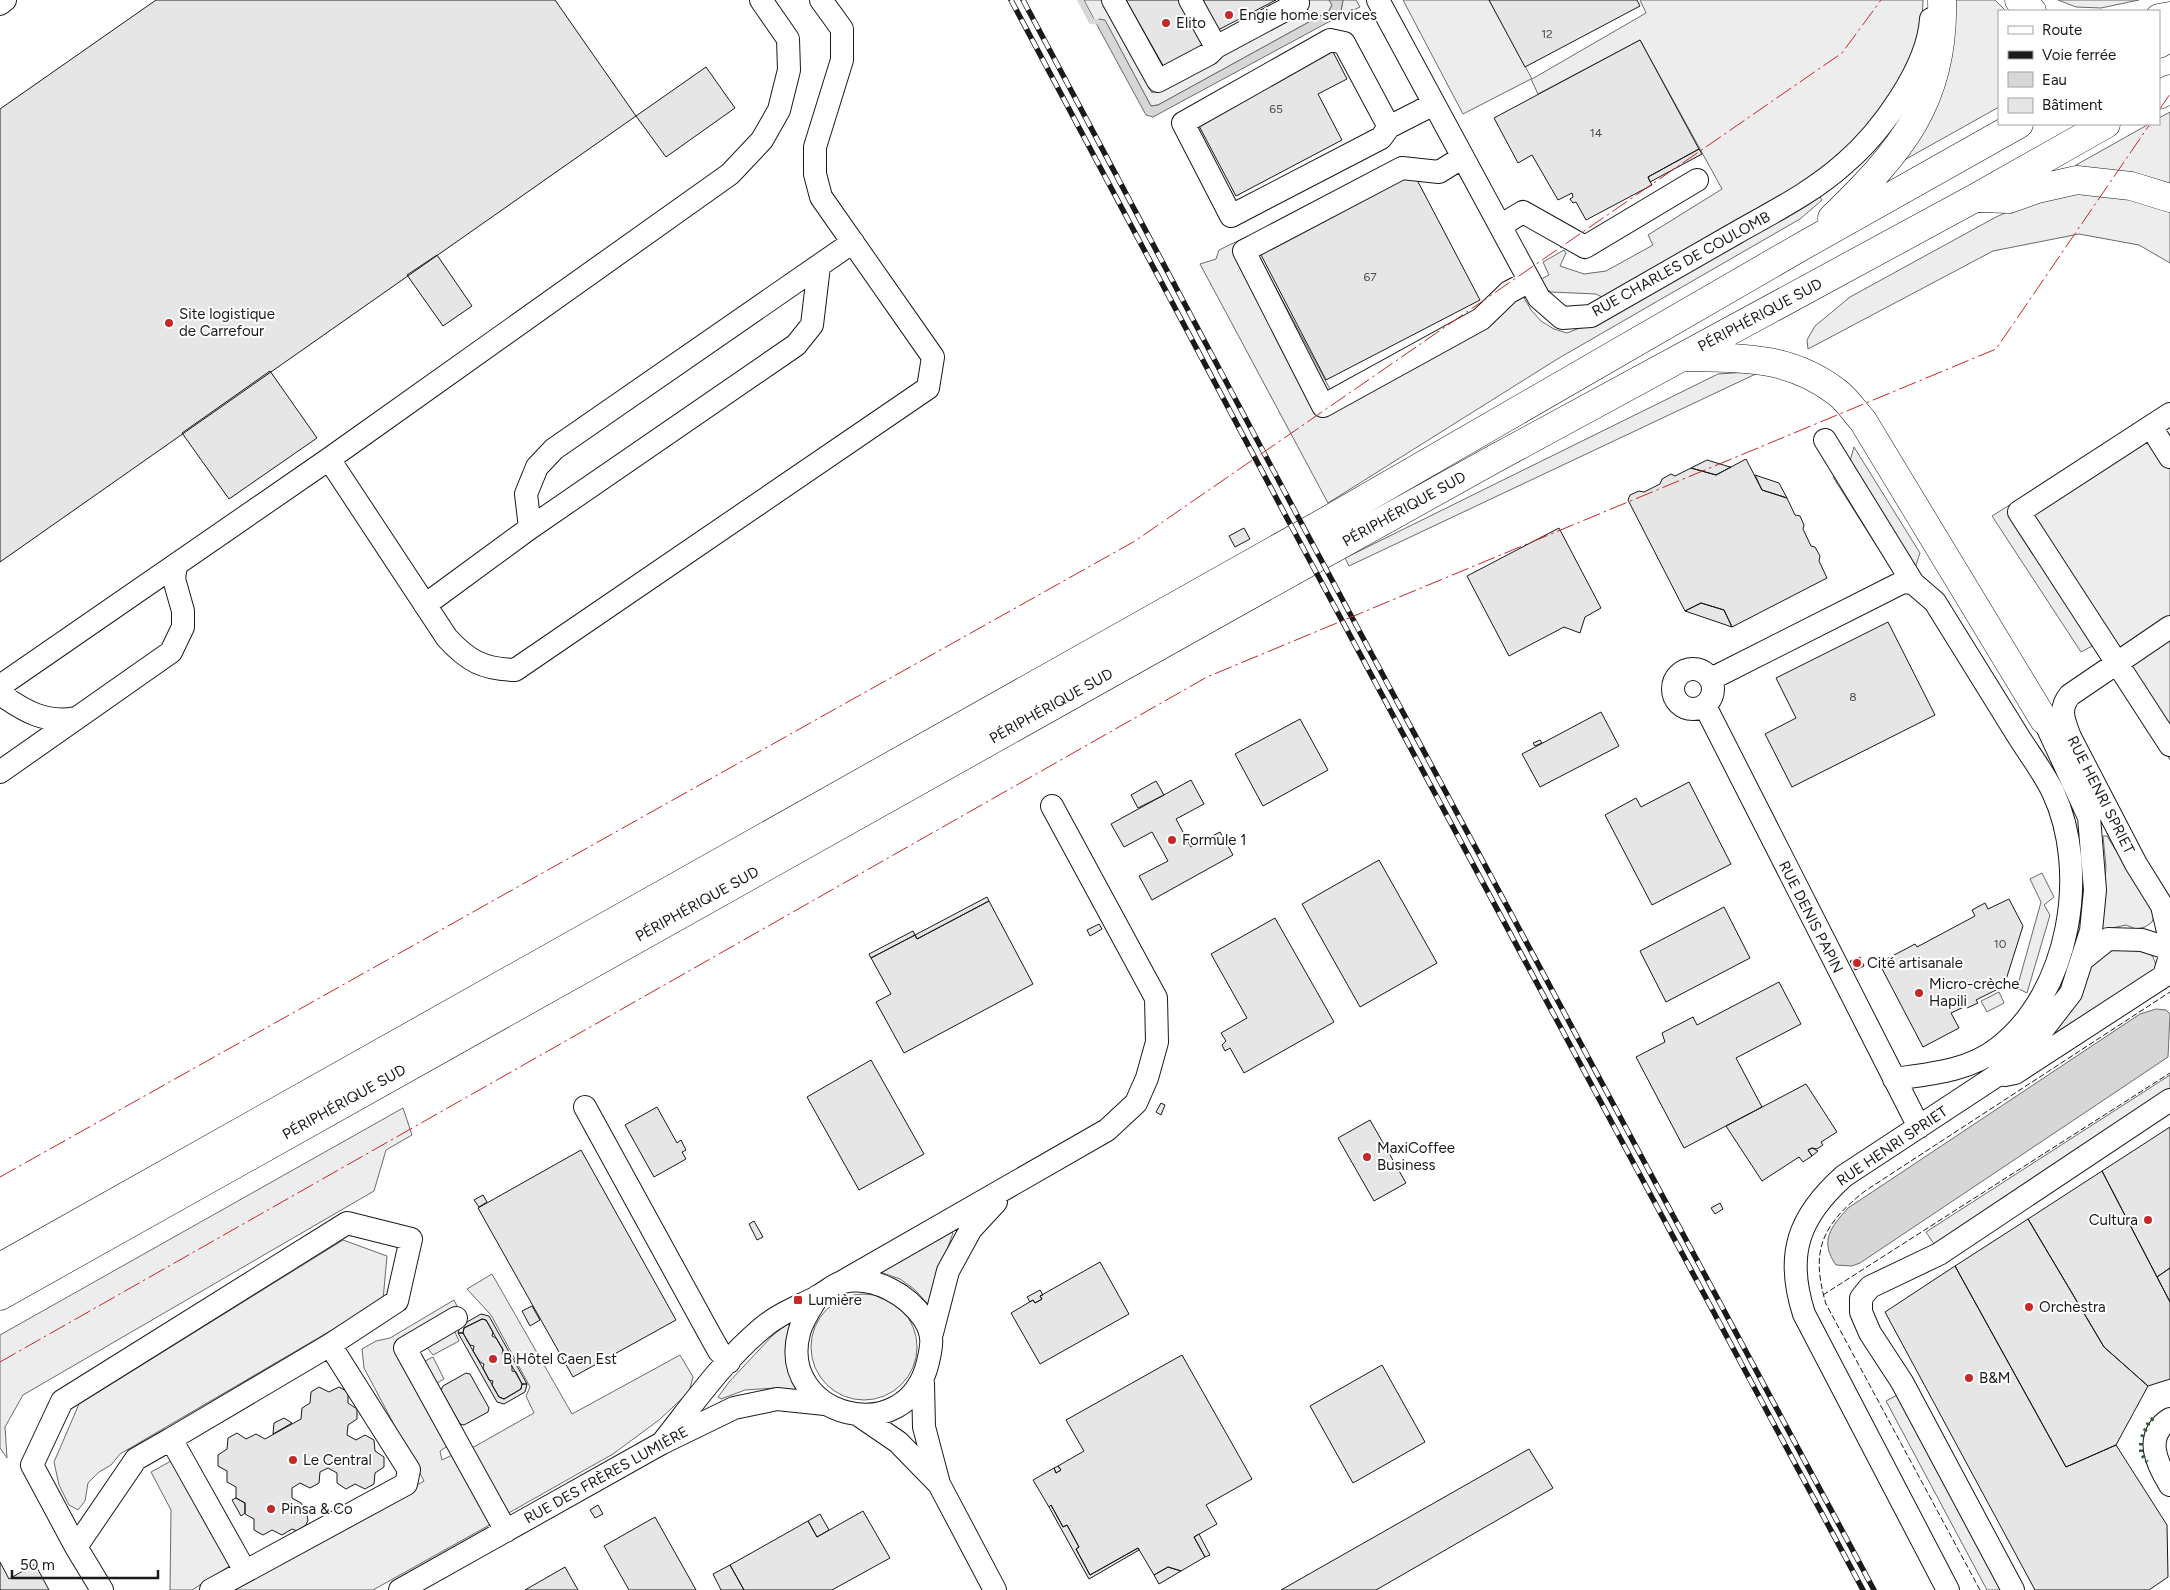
<svg xmlns="http://www.w3.org/2000/svg" width="2170" height="1590" font-family="Figtree,sans-serif">
  <style>
    .built { fill: #ededed; stroke: #6a6a6a }
    .water { fill: #d7d7d7; stroke: #6a6a6a }
    .lines { fill: none; stroke-linecap: round; stroke-linejoin: round }
    .stream { stroke: #d7d7d7; stroke-width: 5.5 }
    .building { fill: #e6e6e6; stroke: #1a1a1a }
    .minor-casing { stroke: #1a1a1a; stroke-width: 24 }
    .highway-casing { stroke: #1a1a1a; stroke-width: 29 }
    .minor { stroke: #fff; stroke-width: 22 }
    .highway { stroke: #fff; stroke-width: 28 }
    .rail-casing { stroke: #1a1a1a; stroke-width: 5.5 }
    .rail { stroke: #fff; stroke-width: 4; stroke-dasharray: 11; stroke-linecap: butt }
    .hedge { stroke: #2b5a34; stroke-width: 4; stroke-dasharray: 2.5 4; stroke-linecap: butt }
    .fence { stroke: #1a1a1a; stroke-width: 1; stroke-dasharray: 6 2.5; stroke-linecap: butt }
    .power { stroke: #c62828; stroke-width: 1; stroke-dasharray: 18 4 2.5 4; stroke-linecap: butt }
    .poi-dot { fill: #c62828; stroke: #fff; stroke-width: 2 }
    .labels { text-anchor: middle; stroke-width: 4; stroke-linejoin: round; paint-order: stroke }
    .number-label { font-size: 12px; fill: #4d4d4d }
    .poi-label { font-size: 15px; fill: #1a1a1a; stroke: #fff; text-anchor: start }
    .street-label { font-size: 15px; fill: #1a1a1a; stroke: #fff }
  </style>
  <rect width="100%" height="100%" fill="#fff"/>
  <path class="built" d="M1084 0H1102L1152 93 1308 7 1304 0H1329L1332 5 1329 11 1158 105 1151 106 1105 21 1099 19 1097 25Z
    M1343 0H1356L1360 7 1336 18 1341 11Z
    M1403 0H1489L1532 79 1646 13 1640 0H1923L1922 22 1910 68 1881 116 1841 160 1604 298 1596 294 1551 292 1546 289 1541 279 1549 275 1543 262 1564 250 1566 253 1560 266 1584 274 1606 271 1653 245 1648 235 1722 189 1640 40 1538 94 1531 79 1463 114Z
    M1949 0H1995L2006 11H1999V107L1899 163Z
    M2058 0H2139L2101 8 2076 7Z
    M2170 112V186L2078 170 2076 165 2149 124H2159V118Z
    M2066 193 2109 195 2149 203 2170 211V263L2139 245 2079 234 1993 251 1808 349 1807 340 1815 326 1850 297 1996 217 2037 199Z
    M1819 195 1822 200 1800 219 1559 358 1328 503 1200 264 1216 259 1219 250 1248 236 1330 389 1458 319 1522 294 1531 310 1541 321 1554 329 1567 333 1582 327Z
    M1762 371 1349 566 1345 558 1718 374Z
    M2152 416 2170 443V760L2096 644 2081 652 1992 516Z
    M1854 447 1920 553 1913 574 1895 575 1833 477 1848 468Z
    M2103 836H2107L2155 914 2152 922 2145 927 2136 929 2126 925 2112 928 2101 933 2106 867Z
    M2042 873 2054 897 2044 905 2050 915 2027 993 2017 988 2041 902 2030 879Z
    M2120 947 2144 949 2153 957 2156 965 2153 973 2033 1055 2093 964 2106 953Z
    M1999 992 2004 1003 1987 1012 1981 1001Z
    M2170 1075V1092L1934 1244 1926 1232Z
    M403 1108 412 1135 386 1150 374 1191 23 1395 5 1427 7 1458 0 1448V1335Z
    M951 1232 953 1233 928 1304 914 1289 900 1279 880 1272Z
    M343 1240 387 1256 383 1300 120 1454 111 1465 99 1472 88 1483 85 1501 78 1510 69 1505 59 1485 54 1462 79 1404Z
    M492 1274 572 1414 680 1355 693 1377 689 1392 659 1420 613 1454 505 1515 472 1448 534 1413 526 1396 530 1387 491 1315 467 1289Z
    M811 1347a53 53 0 1 1 106 0a53 53 0 1 1-106 0Z
    M454 1300 458 1308 454 1330 459 1341 433 1355 425 1345 419 1351 421 1363 433 1357 444 1379 434 1385 461 1437 440 1451 442 1460 456 1453 493 1523 373 1590H231L424 1481 364 1368 362 1349 376 1341 390 1338Z
    M793 1319 787 1340V1358L800 1391 775 1388 745 1390 721 1399 718 1397 729 1382 772 1336Z
    M1899 1394 2003 1590H1987L1886 1401Z
    M171 1461 231 1565 192 1590H170L171 1510 151 1472Z"/>
  <path class="water" d="M1329 0H1343L1341 11 1336 18 1153 117 1146 115 1097 25 1099 19 1105 20 1151 106 1158 105 1329 11 1332 5Z
    M2156 1009 2166 1010 2170 1014 2168 1057 1860 1263 1852 1266 1836 1265C1819 1241 1831 1227 1848 1208L2140 1014Z"/>
  <g class="lines">
    <path class="stream" d="M1080 0 1091 21 1098 22"/>
  </g>
  <path class="building" d="M156 0H555L636 116 0 562V109Z
    M1126 0H1179L1205 47 1165 69Z
    M1203 0H1276L1218 30Z
    M1489 0H1637L1640 6 1525 67Z
    M1640 40 1699 149 1648 177 1652 185 1586 220 1576 202 1573 203 1570 199 1573 197 1572 193 1558 200 1532 155 1518 163 1494 118Z
    M1331 48 1347 79 1318 94 1342 140 1236 196 1198 124Z
    M706 67 735 108 666 157 636 116Z
    M1699 149 1702 154 1650 182 1648 177Z
    M1415 176 1480 300 1326 380 1260 253 1402 177Z
    M437 255 472 306 443 326 407 275Z
    M270 371 317 438 229 499 182 433Z
    M1746 459 1762 490 1787 498 1795 515 1800 516 1804 525 1803 529 1811 546 1815 547 1820 556 1819 561 1827 578 1732 627 1724 610 1701 603 1685 611 1628 500 1630 495 1639 491 1644 492 1660 484 1662 479 1671 474 1675 476 1691 468 1716 475Z
    M1707 460 1730 467H1731L1716 475 1691 468Z
    M1755 475 1779 483 1787 498 1762 490Z
    M1244 528 1250 539 1235 547 1229 536Z
    M1559 528 1601 608 1585 617 1580 633 1564 627 1509 656 1467 576Z
    M1701 603 1724 610 1732 627 1685 611Z
    M1888 622 1935 715 1792 787 1765 734 1796 718 1776 678Z
    M1601 712 1619 746 1540 787 1522 754Z
    M1300 719 1328 770 1263 806 1235 754Z
    M1540 740 1542 743 1535 746 1533 743Z
    M1191 780 1204 804 1176 819 1191 847 1220 832 1233 855 1152 900 1139 876 1168 861 1152 832 1124 847 1111 824Z
    M1156 781 1164 795 1138 808 1131 795Z
    M1689 782 1731 864 1652 905 1605 815 1636 798 1641 807Z
    M1379 860 1437 963 1360 1007 1302 904Z
    M987 897 989 901 917 939 915 935Z
    M2009 899 2023 926 2004 986 1976 1000 1978 1003 1967 1008 1966 1006 1951 1013 1959 1028 1923 1047 1879 963 1915 944 1917 947 1975 916 1972 910 1985 903 1988 909Z
    M989 901 1033 984 904 1053 876 1002 891 994 871 958 915 935 917 939Z
    M1724 907 1750 958 1666 1002 1640 951Z
    M1275 918 1334 1022 1244 1073 1230 1048 1225 1051 1222 1045 1226 1041 1221 1033 1247 1018 1211 954Z
    M1099 924 1102 929 1090 936 1087 930Z
    M913 931 915 935 871 958 869 954Z
    M1860 957 1864 966 1855 970 1850 961Z
    M1779 982 1801 1024 1736 1058 1762 1107 1684 1148 1636 1057 1665 1042 1662 1033 1693 1017 1697 1025Z
    M871 1060 924 1154 859 1190 807 1097Z
    M1806 1084 1837 1132 1821 1142 1823 1145 1817 1149 1812 1148 1808 1150 1812 1156 1803 1162 1799 1157 1762 1181 1726 1126Z
    M1161 1103 1165 1105 1161 1115 1156 1112Z
    M657 1107 677 1143 681 1140 686 1150 682 1152 686 1159 654 1177 625 1125Z
    M1370 1120 1406 1183 1374 1201 1338 1138Z
    M2170 1127V1268L2157 1277 2102 1171Z
    M1812 1148 1818 1151 1812 1156 1808 1150Z
    M581 1150 676 1320 573 1377 478 1208Z
    M2102 1171 2170 1302V1379L2148 1386 2104 1347 2028 1219Z
    M483 1195 487 1202 479 1207 474 1200Z
    M1720 1203 1723 1209 1715 1214 1711 1208Z
    M2028 1219 2104 1347 2148 1386 2116 1445 2066 1467 1955 1266Z
    M754 1221 763 1237 757 1240 749 1224Z
    M1100 1262 1129 1314 1040 1364 1011 1313 1033 1300 1035 1303 1042 1299 1040 1296Z
    M1955 1266 2066 1467 2116 1445 2167 1525 2168 1577 2149 1590H2035L1885 1312Z
    M2170 1268V1302L2157 1277Z
    M1040 1290 1043 1295 1040 1296 1042 1299 1035 1303 1033 1300 1030 1302 1027 1297Z
    M532 1306 540 1320 530 1326 522 1311Z
    M481 1314 489 1316 527 1384H522L486 1320 482 1319 464 1328 463 1333H458L460 1326Z
    M482 1319 486 1320 493 1332 492 1336 496 1338 503 1349 502 1354 506 1355 512 1367V1371L516 1372 522 1384 521 1389 504 1399 499 1397 492 1385 493 1381 489 1380 483 1368 484 1364 480 1362 473 1351 474 1346 470 1345 463 1333 464 1328Z
    M458 1333H463L499 1397 504 1399 521 1389 522 1384H527L525 1392 504 1404 497 1402Z
    M1182 1355 1252 1479 1206 1505 1217 1524 1194 1537 1205 1557 1181 1571 1168 1567 1154 1575 1138 1548 1090 1575 1076 1549 1079 1547 1067 1525 1063 1527 1051 1505 1049 1507 1033 1480 1054 1468 1056 1473 1061 1470 1058 1466 1084 1451 1066 1420Z
    M1382 1365 1425 1442 1353 1483 1310 1406Z
    M466 1373 470 1374 489 1408 488 1412 464 1425 460 1424 441 1390 443 1386Z
    M319 1387 329 1392 339 1387 348 1392V1403L357 1409V1419L348 1425 347 1435 356 1440 365 1435 374 1440 375 1451 384 1457V1467L375 1473 374 1484 365 1489 355 1484 346 1489 337 1483V1473L328 1468 320 1472 319 1483 310 1488 300 1483 292 1488V1498L301 1503 306 1511 308 1520 306 1525 297 1531 292 1529 282 1535 272 1530 263 1535 254 1530V1519L245 1514V1503L236 1498V1487L227 1482V1471L218 1466V1455L227 1449 228 1438 237 1433 246 1439 256 1434 265 1439 301 1419 302 1408 310 1403 311 1392Z
    M284 1418 292 1423 273 1434 274 1423Z
    M1529 1449 1553 1488 1376 1590H1281Z
    M1058 1466 1061 1470 1056 1473 1054 1468Z
    M236 1498 245 1503V1513L241 1516 232 1500Z
    M598 1505 603 1514 595 1518 590 1510Z
    M1051 1505 1063 1527 1067 1525 1079 1547 1076 1549 1090 1575 1138 1548 1139 1550 1089 1579 1049 1507Z
    M863 1511 890 1558 832 1590H744L730 1565 808 1521 817 1537Z
    M820 1514 829 1530 817 1537 808 1521Z
    M655 1517 696 1590H629L604 1546Z
    M1199 1534 1210 1555 1205 1557 1194 1537Z
    M0 1562 9 1579 35 1564 49 1590H0Z
    M730 1565 744 1590H721L713 1574Z
    M565 1567 578 1590H525Z
    M1168 1567 1181 1571 1159 1584 1154 1575Z"/>
  <g class="lines">
    <defs>
      <path id="minor" d="M1113 0 1158 81 1209 54 1216 47 1298 3
        M1190 0 1216 47
        M1378 0 1539 298 1562 318 1591 316C1640 288 1688 260 1736 233 1773 212 1813 192 1845 163 1881 132 1928 68 1931 19
        M0 4 5 0
        M1389 127 1381 138 1231 216 1183 123 1330 40 1344 43 1389 127 1434 104
        M1463 157 1439 172 1402 168 1244 251 1323 406 1481 319 1509 292 1530 281
        M1500 226 1523 212 1585 247 1697 180
        M2170 414 2019 512 2170 745
        M2151 427 2170 457
        M1825 440 1913 583
        M329 459 447 638C468 661 483 669 515 670L928 388 933 357 821 197 815 174V147L842 60V29L821 0
        M530 528 796 345 812 325 819 266
        M425 605 530 528 526 494 537 467 554 449 853 242
        M2170 627 2070 695C2058 709 2064 721 2070 737L2136 864 2162 906 2170 940
        M1673 689a20 20 0 1 1 40 0a20 20 0 1 1-40 0Z
        M1711 679 1903 582 1913 583 1935 602C1962 645 1988 688 2015 731 2027 751 2043 771 2053 792 2090 871 2070 993 1998 1048 1969 1071 1930 1074 1894 1079
        M0 686 329 459 730 174 762 140 779 110 789 70 788 39 761 0
        M0 694C24 711 46 724 76 718
        M1705 706 1919 1127
        M0 772 171 652 183 627V611L174 579 176 565
        M2082 960 2108 939 2142 940 2170 949
        M2005 1075 2015 1073 2164 976 2170 956
        M585 1107 710 1335 719 1351 729 1362
        M842 1282 1107 1130 1136 1103 1147 1078 1157 1042 1156 998 1052 806
        M456 1318 405 1348 506 1531
        M932 1333 948 1271 971 1229 996 1202
        M923 1383 924 1427 939 1484 995 1590
        M860 1416 898 1442 938 1483
        M2170 1419C2143 1436 2157 1464 2170 1485
        M662 1443C693 1404 723 1361 761 1329 778 1314 798 1307 817 1297 825 1293 834 1284 843 1282 874 1275 908 1295 924 1319 934 1335 932 1345 928 1362 907 1452 777 1416 799 1333 802 1320 811 1308 818 1296
        M76 1547 32 1465 62 1401 347 1223 411 1239 397 1301 330 1345
        M102 1590 76 1547 136 1459 171 1439
        M211 1590 406 1484 409 1470 330 1345 171 1439 245 1571
        M400 1590 662 1443 734 1408 777 1399 825 1404
        M1948 1590 1804 1314C1785 1255 1798 1217 1844 1176L1996 1076 2007 1061 2037 1037 2071 993 2091 931 2095 890 2089 817 2044 720
        M2013 1590 1902 1382 1870 1333 1861 1312V1298L1870 1287 1939 1254 2170 1100"/>
      <path id="highway" d="M2019 0 2032 11
        M2159 18 2170 16
        M2159 44 2170 37
        M2159 95 2170 89
        M1979 198 2009 199 2037 189 2077 180 2131 186 2170 198
        M1832 218C1901 151 1945 101 1942 0
        M1683 357C1741 358 1789 355 1838 393 1847 400 1855 412 1863 421L2044 720
        M0 1267 1330 519 1806 244 2019 124
        M0 1296 1293 571 1494 459 1975 198 2106 124"/>
    </defs>
    <use href="#minor" class="minor-casing"/>
    <use href="#highway" class="highway-casing"/>
    <use href="#minor" class="minor"/>
    <use href="#highway" class="highway"/>
    <defs>
      <path id="rail" d="M1011 0 1288 520 1863 1590
        M1023 0 1297 515 1874 1590"/>
    </defs>
    <use href="#rail" class="rail-casing"/>
    <use href="#rail" class="rail"/>
    <path class="hedge" d="M2142 1437 2149 1422 2156 1416
      M2141 1443V1453L2147 1462"/>
    <path class="fence" d="M1823 1295 2170 1073
      M1980 1590 1826 1304C1810 1250 1822 1225 1865 1191L2170 992"/>
    <path class="power" d="M2159 110 2170 94
      M0 1177 1135 541 1842 53 1881 0
      M0 1362 1207 677 1996 349 2150 124"/>
  </g>
  <g class="poi-dot">
    <circle cx="1229" cy="15" r="5"/>
    <circle cx="1166" cy="23" r="5"/>
    <circle cx="169" cy="323" r="5"/>
    <circle cx="1172" cy="840" r="5"/>
    <circle cx="1857" cy="963" r="5"/>
    <circle cx="1919" cy="993" r="5"/>
    <circle cx="1367" cy="1157" r="5"/>
    <circle cx="2148" cy="1220" r="5"/>
    <rect x="793" y="1295" width="10" height="10" rx="2.5"/>
    <circle cx="2029" cy="1307" r="5"/>
    <circle cx="493" cy="1359" r="5"/>
    <circle cx="1969" cy="1378" r="5"/>
    <circle cx="293" cy="1460" r="5"/>
    <circle cx="271" cy="1509" r="5"/>
  </g>
  <g class="labels">
    <g class="number-label">
      <text x="1547" y="38">12</text>
      <text x="1276" y="113">65</text>
      <text x="1596" y="137">14</text>
      <text x="1370" y="281">67</text>
      <text x="1853" y="701">8</text>
      <text x="2000" y="948">10</text>
    </g>
    <g class="poi-label">
      <text x="1239" y="20">Engie home services</text>
      <text x="1176" y="28">Elito</text>
      <text x="179" y="319">Site logistique<tspan x="179" dy="17">de Carrefour</tspan></text>
      <text x="1182" y="845">Formule 1</text>
      <text x="1867" y="968">Cité artisanale</text>
      <text x="1929" y="989">Micro-crèche<tspan x="1929" dy="17">Hapili</tspan></text>
      <text x="1377" y="1153">MaxiCoffee<tspan x="1377" dy="17">Business</tspan></text>
      <text x="2138" y="1225" text-anchor="end">Cultura</text>
      <text x="808" y="1305">Lumière</text>
      <text x="2039" y="1312">Orchestra</text>
      <text x="503" y="1364">B Hôtel Caen Est</text>
      <text x="1979" y="1383">B&amp;M</text>
      <text x="303" y="1465">Le Central</text>
      <text x="281" y="1514">Pinsa &amp; Co</text>
    </g>
    <g class="street-label">
      <text transform="translate(1681 264) rotate(-29)" y="5">RUE CHARLES DE COULOMB</text>
      <text transform="translate(1760 315) rotate(-28)" y="5">PÉRIPHÉRIQUE SUD</text>
      <text transform="translate(1404 509) rotate(-29)" y="5">PÉRIPHÉRIQUE SUD</text>
      <text transform="translate(1051 706) rotate(-29)" y="5">PÉRIPHÉRIQUE SUD</text>
      <text transform="translate(2101 795) rotate(63)" y="5">RUE HENRI SPRIET</text>
      <text transform="translate(697 904) rotate(-29)" y="5">PÉRIPHÉRIQUE SUD</text>
      <text transform="translate(1811 917) rotate(63)" y="5">RUE DENIS PAPIN</text>
      <text transform="translate(344 1102) rotate(-29)" y="5">PÉRIPHÉRIQUE SUD</text>
      <text transform="translate(1892 1146) rotate(-34)" y="5">RUE HENRI SPRIET</text>
      <text transform="translate(606 1475) rotate(-29)" y="5">RUE DES FRÈRES LUMIÈRE</text>
    </g>
  </g>
  <rect x="1998" y="10" width="162" height="115" fill="#ffffff" stroke="#a3a3a3"/>
  <rect x="2008" y="26" width="25" height="8" fill="#ffffff" stroke="#a3a3a3"/>
  <text x="2042" y="35" font-size="15" fill="#1a1a1a">Route</text>
  <rect x="2008" y="51" width="25" height="8" fill="#1a1a1a" stroke="#a3a3a3"/>
  <text x="2042" y="60" font-size="15" fill="#1a1a1a">Voie ferrée</text>
  <rect x="2008" y="72" width="25" height="15" fill="#d7d7d7" stroke="#a3a3a3"/>
  <text x="2042" y="85" font-size="15" fill="#1a1a1a">Eau</text>
  <rect x="2008" y="98" width="25" height="15" fill="#e6e6e6" stroke="#a3a3a3"/>
  <text x="2042" y="110" font-size="15" fill="#1a1a1a">Bâtiment</text>
  <path d="M12 1570v8h146v-8" fill="none" stroke="#1a1a1a" stroke-width="2.5"/>
  <text x="20" y="1570" font-size="15" fill="#1a1a1a" stroke="#ffffff" stroke-width="4" paint-order="stroke">50 m</text>
</svg>
